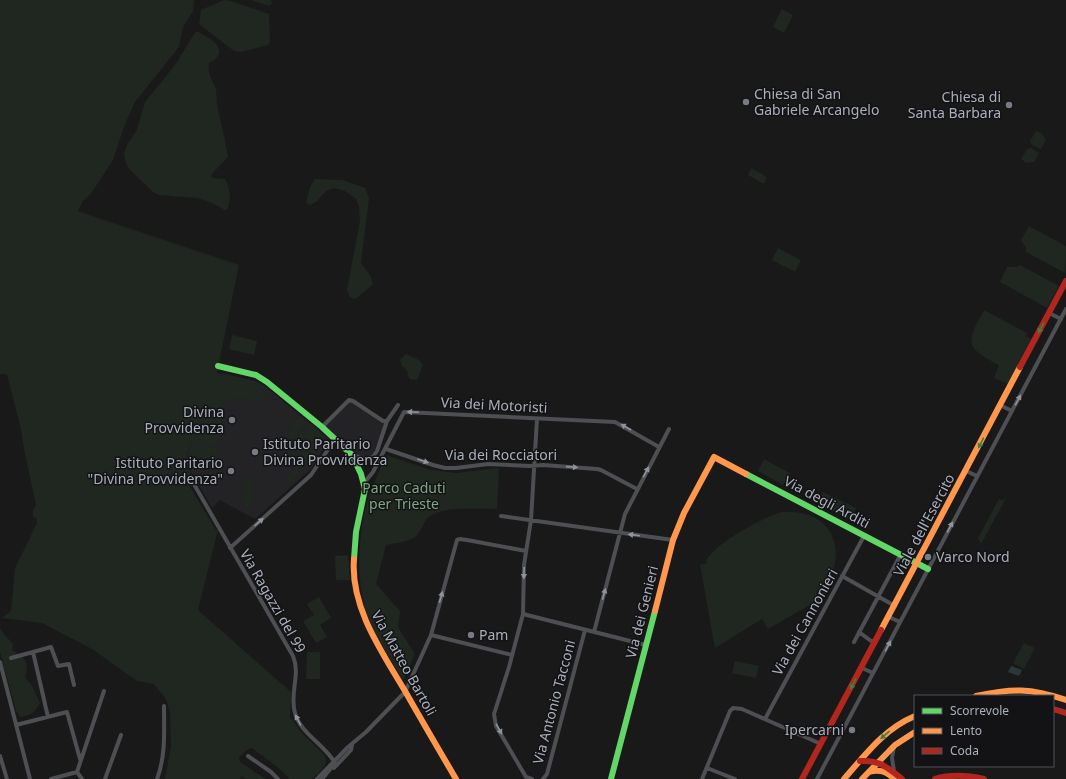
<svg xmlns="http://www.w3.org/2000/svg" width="1066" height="779" font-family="'Noto Sans',sans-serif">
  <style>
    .built { fill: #232326 }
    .green { fill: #1f2720 }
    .water { fill: #2b363d }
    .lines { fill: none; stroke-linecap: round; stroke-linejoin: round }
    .street { stroke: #4d4f53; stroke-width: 4 }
    .fast { stroke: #63d668; stroke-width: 6 }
    .slow { stroke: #ff974d; stroke-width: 6 }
    .jam { stroke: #b3261e; stroke-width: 6 }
    .oneway { fill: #3f7e43 }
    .oneway2 { fill: #8e939c }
    .poi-dot { fill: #777b83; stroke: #131316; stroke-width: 1.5 }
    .labels { text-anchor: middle; stroke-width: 3; stroke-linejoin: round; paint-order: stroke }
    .poi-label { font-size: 14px; fill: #aab0bb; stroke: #131316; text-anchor: start }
    .street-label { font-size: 14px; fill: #aab0bb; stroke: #131316 }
    .park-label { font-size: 14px; fill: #80a781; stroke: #131316 }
  </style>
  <rect width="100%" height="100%" fill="#19191a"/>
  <path class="built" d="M222 373 255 381 265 386 329 439 312 468 255 519 220 500 212 508 186 463 185 460 191 444Z
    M349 401 351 402 386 423 372 456 366 458 352 454 324 427Z"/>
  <path class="green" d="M0 0H194L193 11 183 27 179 47 135 102 125 124 113 160 90 195 83 201 78 211 89 215 239 265 217 373 255 381 265 386 262 391 269 396 265 400 233 397 223 403 220 444H191L190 445 219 447 217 462 189 460 190 446C182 464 187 466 197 482L190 487 216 530H218L198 610 291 692 290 717 302 733 325 756C329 766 319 772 312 779H290L276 766 252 748C246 749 243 754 239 758L240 762 254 771V772L267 779H245L242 776 240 779H165L171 746 170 714 166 699 154 684 137 681 92 649 42 623 2 618 11 611 15 568 37 523 36 518 33 517V510L36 505 24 449 21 429 7 375 4 374H0Z
    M224 0 231 1 269 14 270 42 268 45 241 52 234 51 199 24 201 10Z
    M251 0H271L272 4 269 6Z
    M782 9 793 15 784 33 773 27Z
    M196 31C204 35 227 46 217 57 215 60 211 62 209 63 207 74 213 80 216 90 217 95 216 100 217 105 221 123 225 138 228 157L211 175 213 178 225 179C230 187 232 200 227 209L225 210 210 202 198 198 159 195 153 192 128 168 125 160 124 153 128 143 136 132 145 102 175 65Z
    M1036 131 1041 133 1046 139 1041 149 1032 145 1030 141Z
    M1031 148 1039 153 1034 162 1026 163 1021 159 1027 149Z
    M751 168 767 177 764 184 748 175Z
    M315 179 343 180 365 188 369 198 361 263 370 275 373 284 357 298 353 299 350 297 347 290 360 220 359 207 356 199 345 191 334 188 326 191 316 202 310 205 306 203 310 187Z
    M1029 226 1066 246 1065 273 1026 252V248L1021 240Z
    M778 248 801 260 795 272 772 260Z
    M1020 265 1059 286 1047 308 1000 282 1007 267H1017Z
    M984 310 1027 333 1026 336 1031 339 1008 384 994 378 999 365C964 347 966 343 984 310Z
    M232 335 257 341 254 355 229 349Z
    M406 354 419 360 423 365 418 378 416 380 410 379 408 376 407 370 402 366 400 360Z
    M299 417 306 424 290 441 283 434Z
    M311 423 325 437 299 464 286 449Z
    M320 443 323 445 288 484 284 480Z
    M386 455 431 470 456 473 499 468 497 509C479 509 445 506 430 516 423 521 423 528 418 534 412 542 396 543 386 545L376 584 400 611 398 627 415 654 403 680C393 663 382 647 373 629 356 595 357 552 364 515 368 495 378 475 386 455Z
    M764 459 790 473 783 485 758 471Z
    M245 476 253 477 252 509 243 506Z
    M823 492 856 508 850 519 817 503Z
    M1005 497 1006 498 981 544 978 538 999 499 1003 501Z
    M781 512C826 508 848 541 829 581 827 586 825 594 822 598 819 602 812 604 808 606 795 614 781 621 768 629L762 619 715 648 700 565 707 563 706 560C718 542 760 519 781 512Z
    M348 555 350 580H336L335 556Z
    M319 597 331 618 320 625 327 637 316 643 303 621 314 615 307 604Z
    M0 629 13 644 12 650C25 658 30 661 25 678L31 684 40 703C36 712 30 716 20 717L16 711 0 652Z
    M1024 643 1035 648 1024 669 1013 663Z
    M307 652H320V679H306Z
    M735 661 759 666 756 678 732 673Z"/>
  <path class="water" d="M1011 666 1022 670 1019 676 1008 672Z"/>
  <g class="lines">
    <path class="street" d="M1049 313 1061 319
      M1000 405 1012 411
      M322 427 349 400 353 401 383 421H387L398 405
      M386 449 433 465 445 468H456L488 464 530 466 543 465 597 469 601 470 637 489
      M352 455 365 459 373 457 377 451 387 421
      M966 471 977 476
      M364 483 373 472 404 412 615 422 659 447
      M195 486 293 656C301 675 289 693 295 713 300 733 325 745 335 763L322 779
      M501 516 673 540
      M230 548 311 475 335 439
      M842 576 895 606
      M523 614 646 645
      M889 617 900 622
      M594 632 625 514 669 429
      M859 632 871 641H876
      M431 635 512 655
      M854 642 901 554
      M33 652 51 647 58 666 69 664 74 685
      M11 658 33 652 48 717
      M0 662 30 779
      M862 668 873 673
      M765 719 864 536
      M16 725 67 712 80 759
      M0 756 7 779
      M248 756 271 772 278 779
      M334 768 351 750 352 745
      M707 768 735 779
      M894 771 892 758 894 747
      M77 772 82 779
      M51 779 77 772 104 691
      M105 779 121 735
      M157 779C166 755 164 731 164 706
      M317 779 348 747 366 732 405 692 431 635 457 540 460 539 467 540 526 551
      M532 779 526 777 496 726 494 714 509 667 523 614 524 565 531 520 537 419
      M543 779 547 774 585 630
      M702 779 730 711 733 708 742 709 821 744
      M817 779 1066 309"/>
    <path class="fast" d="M218 366 256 375 267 382 322 427 352 455 361 474 365 489 356 532 354 559
      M746 474 928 569
      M611 779 655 611"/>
    <path class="slow" d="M354 559C350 607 382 652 405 691 422 721 439 750 456 779
      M655 611 673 540 684 513 714 457 746 474
      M881 630 1020 367
      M976 696C1012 688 1031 688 1066 700
      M869 772C879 769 887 771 894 779
      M844 779C866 754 884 729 915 716
      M862 779 895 745 915 732"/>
    <path class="jam" d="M1020 367 1066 281
      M1053 709 1066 713
      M860 761C880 760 887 767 902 779
      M802 779 881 630
      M935 779C952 774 967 775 984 779"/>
  </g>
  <defs><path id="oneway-solid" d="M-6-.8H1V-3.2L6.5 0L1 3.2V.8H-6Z"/></defs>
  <g class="oneway">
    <use href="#oneway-solid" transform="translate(1041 328) rotate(118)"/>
    <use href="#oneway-solid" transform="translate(981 443) rotate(117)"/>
    <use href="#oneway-solid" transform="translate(853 684) rotate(118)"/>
    <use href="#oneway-solid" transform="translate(885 735) rotate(139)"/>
  </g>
  <g class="oneway2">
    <use href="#oneway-solid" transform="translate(1018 400) rotate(-62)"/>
    <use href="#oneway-solid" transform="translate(413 412) rotate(-177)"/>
    <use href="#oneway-solid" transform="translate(626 427) rotate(-150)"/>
    <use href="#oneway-solid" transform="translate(423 461) rotate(19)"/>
    <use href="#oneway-solid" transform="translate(572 467) rotate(4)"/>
    <use href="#oneway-solid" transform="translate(646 472) rotate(-62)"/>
    <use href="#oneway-solid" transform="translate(259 522) rotate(-42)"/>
    <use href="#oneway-solid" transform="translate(950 527) rotate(-62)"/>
    <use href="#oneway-solid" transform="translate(634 535) rotate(-173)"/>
    <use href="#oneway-solid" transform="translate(524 573) rotate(92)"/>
    <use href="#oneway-solid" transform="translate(604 594) rotate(-75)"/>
    <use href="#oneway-solid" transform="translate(441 597) rotate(-74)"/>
    <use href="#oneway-solid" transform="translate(888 646) rotate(-62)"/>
    <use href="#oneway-solid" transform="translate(298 720) rotate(-118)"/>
    <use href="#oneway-solid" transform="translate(499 729) rotate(61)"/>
  </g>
  <g class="poi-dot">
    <circle cx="746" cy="102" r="4"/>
    <circle cx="1009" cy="105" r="4"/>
    <circle cx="232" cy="420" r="4"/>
    <circle cx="255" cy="452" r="4"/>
    <circle cx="231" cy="471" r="4"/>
    <circle cx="928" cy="557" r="4"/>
    <circle cx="471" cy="635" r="4"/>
    <circle cx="852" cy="730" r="4"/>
  </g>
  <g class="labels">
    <g class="poi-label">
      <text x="754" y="99">Chiesa di San<tspan x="754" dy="16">Gabriele Arcangelo</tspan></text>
      <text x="1001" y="102" text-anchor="end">Chiesa di<tspan x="1001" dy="16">Santa Barbara</tspan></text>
      <text x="224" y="417" text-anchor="end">Divina<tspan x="224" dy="16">Provvidenza</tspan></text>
      <text x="263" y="449">Istituto Paritario<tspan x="263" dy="16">Divina Provvidenza</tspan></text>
      <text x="223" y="468" text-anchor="end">Istituto Paritario<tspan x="223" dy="16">"Divina Provvidenza"</tspan></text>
      <text x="936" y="562">Varco Nord</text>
      <text x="479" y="640">Pam</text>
      <text x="844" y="735" text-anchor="end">Ipercarni</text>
    </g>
    <g class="street-label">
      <text transform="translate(494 405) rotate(3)" y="5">Via dei Motoristi</text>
      <text x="501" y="460">Via dei Rocciatori</text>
      <text transform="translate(827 502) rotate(28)" y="5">Via degli Arditi</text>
      <text transform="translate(924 525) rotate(-62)" y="5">Viale dell'Esercito</text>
      <text transform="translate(273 601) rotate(60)" y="5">Via Ragazzi del 99</text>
      <text transform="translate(642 612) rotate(-76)" y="5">Via dei Genieri</text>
      <text transform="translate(805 622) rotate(-61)" y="5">Via dei Cannonieri</text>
      <text transform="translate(404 663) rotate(61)" y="5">Via Matteo Bartoli</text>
      <text transform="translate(554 702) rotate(-75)" y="5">Via Antonio Tacconi</text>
    </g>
    <g class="park-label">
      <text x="404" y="493">Parco Caduti<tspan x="404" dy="16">per Trieste</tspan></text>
    </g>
  </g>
  <rect x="914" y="695" width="140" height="72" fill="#131316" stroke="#4f5258"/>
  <rect x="922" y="708" width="20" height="6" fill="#63d668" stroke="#4f5258"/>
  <text x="950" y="715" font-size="12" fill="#aab0bb">Scorrevole</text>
  <rect x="922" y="728" width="20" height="6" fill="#ff974d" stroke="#4f5258"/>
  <text x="950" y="735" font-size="12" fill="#aab0bb">Lento</text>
  <rect x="922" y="748" width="20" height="6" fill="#b3261e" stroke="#4f5258"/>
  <text x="950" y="755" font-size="12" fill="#aab0bb">Coda</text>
</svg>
